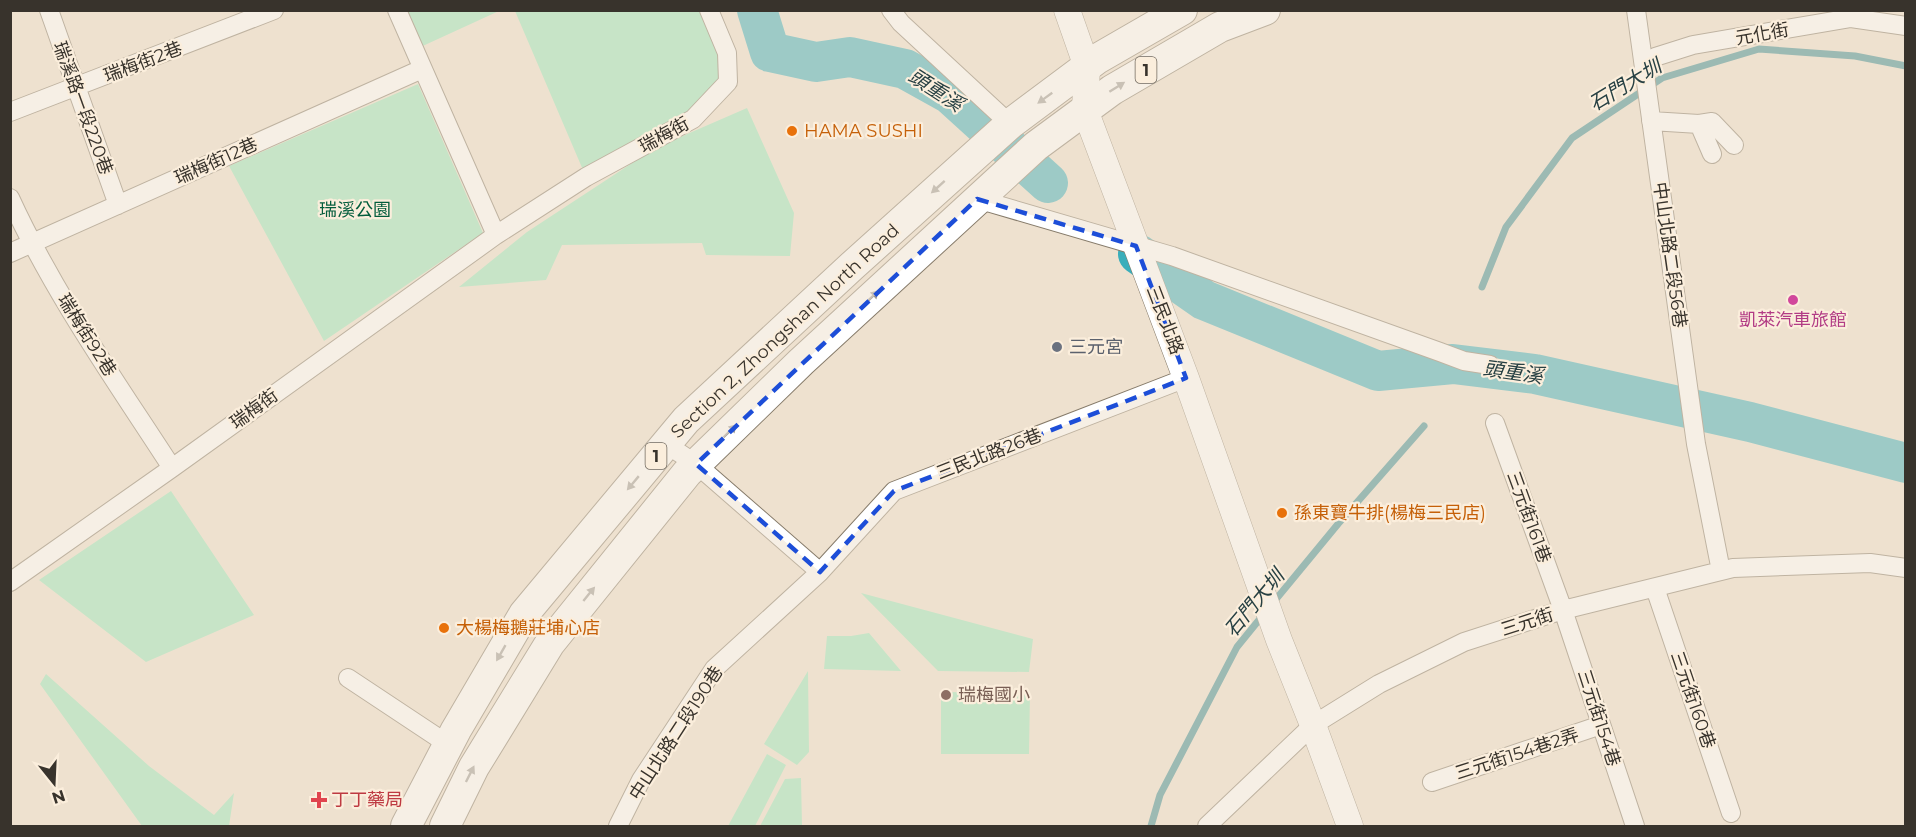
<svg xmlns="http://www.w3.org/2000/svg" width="1916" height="837" font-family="Montserrat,'Noto Sans TC',sans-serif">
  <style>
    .green { fill: #97e7bc }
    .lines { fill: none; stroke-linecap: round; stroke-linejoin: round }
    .stream { stroke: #398990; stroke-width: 7 }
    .river { stroke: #3aaebb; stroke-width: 40 }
    .street-casing { stroke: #867b6a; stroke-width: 20 }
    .secondary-casing { stroke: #867b6a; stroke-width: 27 }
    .primary-casing { stroke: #867b6a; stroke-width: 32 }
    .street { stroke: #fff; stroke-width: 18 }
    .secondary { stroke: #fff; stroke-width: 26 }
    .primary { stroke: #fff; stroke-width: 30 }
    .oneway { fill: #9c9996 }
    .marked { fill: none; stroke: #1d4ed8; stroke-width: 4.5; stroke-dasharray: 12 8; stroke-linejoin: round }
    .food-dot { fill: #e8710a; stroke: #fbeedc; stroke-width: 2 }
    .hotel-dot { fill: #d1479c; stroke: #fbeedc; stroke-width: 2 }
    .worship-dot { fill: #6b7280; stroke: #fbeedc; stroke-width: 2 }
    .education-dot { fill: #8d6e63; stroke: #fbeedc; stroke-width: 2 }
    .health-dot { fill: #e0444e; stroke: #fbeedc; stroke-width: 2 }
    .labels { text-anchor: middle; stroke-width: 4.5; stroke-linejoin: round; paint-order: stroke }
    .shield { fill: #fbeedc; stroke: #726b61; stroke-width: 1.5 }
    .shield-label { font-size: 16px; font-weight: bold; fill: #38332c }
    .street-label { font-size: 18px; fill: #38332c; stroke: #fbeedc }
    .food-label { font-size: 18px; fill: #c56008; stroke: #fbeedc; text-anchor: start }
    .park-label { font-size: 18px; fill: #035d3c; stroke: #fbeedc }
    .hotel-label { font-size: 18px; fill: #b23c85; stroke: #fbeedc }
    .worship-label { font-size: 18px; fill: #5b616d; stroke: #fbeedc; text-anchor: start }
    .education-label { font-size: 18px; fill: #785e54; stroke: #fbeedc; text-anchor: start }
    .health-label { font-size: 18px; fill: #be3a42; stroke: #fbeedc; text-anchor: start }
    .water-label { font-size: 20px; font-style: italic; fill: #274043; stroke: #fbeedc }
  </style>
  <rect width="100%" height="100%" fill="#eee1cf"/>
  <path class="green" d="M397 11H499L414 50Z
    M515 11H709L728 82 693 119 586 177Z
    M418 84 483 233 324 341 229 166Z
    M747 108 794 213 790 256 706 255 702 243 562 245 546 280 459 287 527 232 655 148Z
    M171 491 254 615 146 662 39 580Z
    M861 593 1033 639 1029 672 938 671Z
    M869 633 901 671 824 669 827 636H851Z
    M808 671 809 752 797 765 764 744Z
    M46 674 149 766 214 815 234 793 229 826H142L40 684Z
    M941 692 1030 693 1029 754H941Z
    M767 754 786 765 755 826H728Z
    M801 778 802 826H760L785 779Z"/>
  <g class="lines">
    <path class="stream" d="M1482 287 1506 227 1572 138 1662 78 1759 49 1855 56 1906 66
      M1272 604 1338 524 1424 426
      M1151 826 1160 795 1237 647 1263 615"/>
    <path class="river" d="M757 10 770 52 816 62 850 57 905 69 950 94 1048 183
      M1138 254 1204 300 1378 371 1453 364 1535 374 1750 422 1906 463"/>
    <defs>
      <path id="street" d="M49 10 118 205
        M397 10 496 235
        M891 10 901 23 1010 124
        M1636 10 1696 444 1721 571
        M1655 57 1693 45 1851 18 1906 26
        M10 112 274 10
        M1651 121 1699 124 1712 154
        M1699 124 1712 122 1734 145
        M10 198C54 294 115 380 172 468
        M977 199 1172 256 1440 352 1464 361 1490 365
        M10 253 422 69
        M1495 423 1563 610 1635 826
        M666 444 696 464 820 572
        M10 582 172 468 496 235 586 177 693 119 728 82 727 53 709 10
        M1655 588 1731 813
        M348 678 449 745
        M1432 782 1601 725
        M618 826 641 780 714 669 820 572 894 491 1186 378
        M1207 826 1313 725 1379 684 1464 642 1563 610 1733 568 1870 563 1906 568"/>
      <path id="secondary" d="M1067 10 1087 67 1085 110 1186 378 1279 640 1313 725 1350 826"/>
      <path id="primary" d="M406 826 456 730 524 614 686 420 852 266 1010 124 1097 59 1182 10
        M445 826 474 767 550 643 687 473 801 362 1036 146 1112 90 1220 27 1265 10"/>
    </defs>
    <use href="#street" class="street-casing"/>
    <use href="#secondary" class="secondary-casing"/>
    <use href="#primary" class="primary-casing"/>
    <use href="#street" class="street"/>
    <use href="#secondary" class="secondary"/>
    <use href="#primary" class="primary"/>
  </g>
  <defs><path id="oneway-solid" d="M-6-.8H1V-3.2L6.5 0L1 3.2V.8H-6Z" transform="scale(1.5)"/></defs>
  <g class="oneway">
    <use href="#oneway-solid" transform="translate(1117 87) rotate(-32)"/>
    <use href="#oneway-solid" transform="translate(1045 98) rotate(144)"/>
    <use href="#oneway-solid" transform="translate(938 187) rotate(138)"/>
    <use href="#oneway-solid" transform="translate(872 297) rotate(-43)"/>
    <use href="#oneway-solid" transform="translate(730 431) rotate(-44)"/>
    <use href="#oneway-solid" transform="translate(633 483) rotate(130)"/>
    <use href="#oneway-solid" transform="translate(589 594) rotate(-51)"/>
    <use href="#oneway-solid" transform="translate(501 653) rotate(120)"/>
    <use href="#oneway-solid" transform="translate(470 774) rotate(-63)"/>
  </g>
  <path d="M0 0H1916V837H0ZM977 199 1136 246 1186 378 894 491 820 572 696 464Z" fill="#eee1cf" fill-opacity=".55" fill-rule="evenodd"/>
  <path class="marked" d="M977 199 1136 246 1186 378 894 491 820 572 696 464Z"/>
  <g class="food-dot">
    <circle cx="792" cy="131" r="6"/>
    <circle cx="1282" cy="513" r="6"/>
    <circle cx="444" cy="628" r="6"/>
  </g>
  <circle class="hotel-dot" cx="1793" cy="300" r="6"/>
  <circle class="worship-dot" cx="1057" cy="347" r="6"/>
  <circle class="education-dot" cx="946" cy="695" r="6"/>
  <path class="health-dot" d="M316 791h6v6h6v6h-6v6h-6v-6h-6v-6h6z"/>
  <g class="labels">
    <g class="shield">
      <rect x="1135.5" y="57" width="21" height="26" rx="4.5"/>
      <rect x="645.5" y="443" width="21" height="26" rx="4.5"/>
    </g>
    <g class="shield-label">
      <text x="1146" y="76">1</text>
      <text x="656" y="462">1</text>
    </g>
    <g class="street-label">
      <text transform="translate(1762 34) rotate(-10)" y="6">元化街</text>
      <text transform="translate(143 62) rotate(-21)" y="6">瑞梅街2巷</text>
      <text transform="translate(83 108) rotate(70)" y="6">瑞溪路一段220巷</text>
      <text transform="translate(664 135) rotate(-29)" y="6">瑞梅街</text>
      <text transform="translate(216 161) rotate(-24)" y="6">瑞梅街12巷</text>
      <text transform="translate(1670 255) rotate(82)" y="6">中山北路二段56巷</text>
      <text transform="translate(1165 320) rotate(69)" y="6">三民北路</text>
      <text transform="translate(785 331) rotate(-43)" y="6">Section 2, Zhongshan North Road</text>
      <text transform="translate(87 335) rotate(58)" y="6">瑞梅街92巷</text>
      <text transform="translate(254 409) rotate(-36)" y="6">瑞梅街</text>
      <text transform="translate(989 454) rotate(-21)" y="6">三民北路26巷</text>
      <text transform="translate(1529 517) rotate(70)" y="6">三元街161巷</text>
      <text transform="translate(1527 622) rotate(-18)" y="6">三元街</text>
      <text transform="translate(1693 700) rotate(71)" y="6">三元街160巷</text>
      <text transform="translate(1599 718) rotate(72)" y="6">三元街154巷</text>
      <text transform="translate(676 733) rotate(-57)" y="6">中山北路二段190巷</text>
      <text transform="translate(1517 754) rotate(-18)" y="6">三元街154巷2弄</text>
    </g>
    <g class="food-label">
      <text x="804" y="137">HAMA SUSHI</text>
      <text x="1294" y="519">孫東寶牛排(楊梅三民店)</text>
      <text x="456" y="634">大楊梅鵝莊埔心店</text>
    </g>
    <g class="park-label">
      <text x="355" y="216">瑞溪公園</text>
    </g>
    <g class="hotel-label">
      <text x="1793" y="326">凱萊汽車旅館</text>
    </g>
    <g class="worship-label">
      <text x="1069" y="353">三元宮</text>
    </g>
    <g class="education-label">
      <text x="958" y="701">瑞梅國小</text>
    </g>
    <g class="health-label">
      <text x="331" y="806">丁丁藥局</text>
    </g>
    <g class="water-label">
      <text transform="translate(1625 85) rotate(-31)" y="7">石門大圳</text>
      <text transform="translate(936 90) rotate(33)" y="7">頭重溪</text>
      <text transform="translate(1513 372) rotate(8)" y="7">頭重溪</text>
      <text transform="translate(1254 603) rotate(-50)" y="7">石門大圳</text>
    </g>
  </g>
  <rect width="1916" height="837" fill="none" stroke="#38332c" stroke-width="24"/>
  <g transform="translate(54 783) rotate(162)" stroke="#fbeedc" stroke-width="4.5" paint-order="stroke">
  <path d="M0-4.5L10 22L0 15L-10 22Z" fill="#38332c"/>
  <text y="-9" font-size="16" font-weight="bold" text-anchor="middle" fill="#38332c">N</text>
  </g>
</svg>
